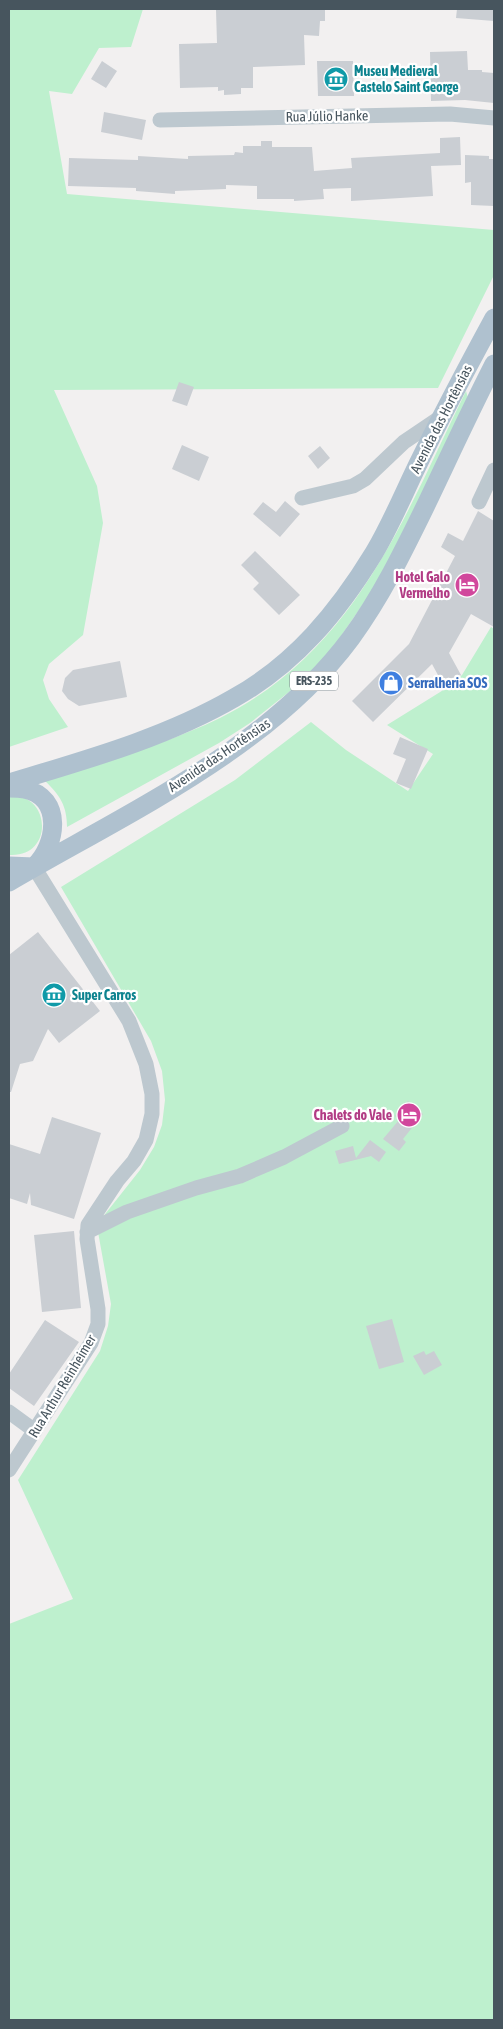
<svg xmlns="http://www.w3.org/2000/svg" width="503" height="2029" font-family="'Asap Condensed',sans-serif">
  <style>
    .green { fill: #bef0ce }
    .building { fill: #caced3 }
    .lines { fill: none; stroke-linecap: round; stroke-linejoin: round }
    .minor { stroke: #bdc8cf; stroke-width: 15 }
    .major { stroke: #afc1cf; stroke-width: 19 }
    .labels { text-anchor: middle; stroke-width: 4.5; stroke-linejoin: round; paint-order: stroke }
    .shield { fill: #fff; stroke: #7e888e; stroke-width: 1 }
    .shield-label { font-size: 12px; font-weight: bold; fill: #47555e }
    .culture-label { font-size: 14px; font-weight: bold; fill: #0d838f; stroke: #fff; text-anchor: start }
    .street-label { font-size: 14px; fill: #47555e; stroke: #fff }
    .hotel-label { font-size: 14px; font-weight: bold; fill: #b23c85; stroke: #fff; text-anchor: end }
    .shop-label { font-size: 14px; font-weight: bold; fill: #366cbe; stroke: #fff; text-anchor: start }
  </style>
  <rect width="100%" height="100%" fill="#f2f0f0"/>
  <path class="green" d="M9 9H143L131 47 99 48 72 94 49 91 67 194 494 230V275L438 388 54 390 97 486 103 523 83 635 49 664 43 680 49 699 68 727 9 747Z
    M466 391 468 398 406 528 370 594 332 649 313 670 289 692 250 723 219 743 67 827C67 806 60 795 45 781 103 761 164 745 220 718 356 650 403 519 466 391Z
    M491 627 494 629V2020H9V1624L73 1599 18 1480 100 1351 108 1326 111 1304 98 1232 102 1218 140 1170 154 1147 162 1125 165 1100 162 1071 151 1041 61 887 235 780 311 722 346 750 408 791 433 754 387 725 445 689 462 675Z
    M9 797C50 790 56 858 9 855Z"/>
  <path class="building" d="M325 9V21H320L319 36 304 35 305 65 253 67V88H241V94L224 95V90L218 91V87L180 88 179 44 217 43 216 10Z
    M457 9H494V21L456 18Z
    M467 51 468 70H482V72L494 73V103L465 100 431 101 430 52Z
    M102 61 117 71 106 88 91 79Z
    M317 61H353L354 96H318Z
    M104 112 146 120 142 140 101 132Z
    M460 137 461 165 431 166 433 196 351 201V188L323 189 324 199 294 201V199H257V186L226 185V189L175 191V194L136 191V188L68 186 69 158 138 160V156L188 159V156L234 155 235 152 243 153V146H261V141H272V147H312L314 171 352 168 351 158 440 153V138Z
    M465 155 489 156V159H494V206L471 205V182L465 183Z
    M179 382 194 387 187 406 172 401Z
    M182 445 209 457 199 481 172 469Z
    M320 446 330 458 318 469 308 456Z
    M285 501 300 514 280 537 253 514 263 502 276 512Z
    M478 511 494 521V627L471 614 449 653 461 675 445 688 432 664 373 722 352 701 409 644 455 556 441 547 448 533 463 541Z
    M255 551 300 595 279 615 253 589 259 583 241 565Z
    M120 661 127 697 79 706 68 699 62 691 65 678 73 670Z
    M400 737 428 749 411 789 396 783 406 759 393 754Z
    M38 932 100 1011 59 1043 48 1029 33 1061 20 1064 11 1092H9V955Z
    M408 1101 423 1114 403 1139 406 1142 399 1151 383 1139 399 1120 395 1116Z
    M52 1117 101 1133 74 1219 31 1205 30 1193 27 1204 9 1198V1144L40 1154Z
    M370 1140 386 1152 379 1162 371 1156 339 1164 335 1151 353 1146 356 1158Z
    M74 1231 81 1308 42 1312 34 1235Z
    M392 1319 404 1362 379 1369 366 1326Z
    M45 1320 79 1342 34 1406 9 1388V1374Z
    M424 1351 426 1355 434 1351 442 1365 424 1375 413 1356Z"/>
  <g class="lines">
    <path class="minor" d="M160 120 450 114 494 118
      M302 498 353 486 365 479 404 442 441 417
      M479 502 494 470
      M87 1232 127 1212 196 1188 240 1176 284 1157 342 1126
      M9 1412 35 1431
      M9 1470 91 1343 98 1324V1309L87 1239 88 1225 117 1181 134 1161 146 1140 152 1114V1094L146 1064 129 1021 34 867"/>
    <path class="major" d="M9 783C85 760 165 738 234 698 295 664 338 612 374 553 392 523 405 490 421 458 444 411 469 364 494 318
      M9 788C14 788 20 788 24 789 64 797 57 846 34 867L9 866
      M9 882C125 814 269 749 351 638 381 597 403 552 425 507 448 459 470 411 494 364"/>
  </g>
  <defs>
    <symbol id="museum-disc" viewBox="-11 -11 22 22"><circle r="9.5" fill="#0f9aa8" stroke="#fff"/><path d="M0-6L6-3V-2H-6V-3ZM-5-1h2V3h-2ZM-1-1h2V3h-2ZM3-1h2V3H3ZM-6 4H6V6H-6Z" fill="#fff"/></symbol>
    <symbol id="hotel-disc" viewBox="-11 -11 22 22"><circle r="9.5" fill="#d1479c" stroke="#fff"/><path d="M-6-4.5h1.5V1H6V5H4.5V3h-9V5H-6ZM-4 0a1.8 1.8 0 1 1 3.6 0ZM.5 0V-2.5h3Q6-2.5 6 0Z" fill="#fff"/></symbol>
    <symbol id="shop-disc" viewBox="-11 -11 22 22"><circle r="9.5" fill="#3f7fe0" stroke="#fff"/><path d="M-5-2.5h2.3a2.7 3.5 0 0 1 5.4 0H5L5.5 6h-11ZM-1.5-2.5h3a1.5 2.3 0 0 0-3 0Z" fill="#fff"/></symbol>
  </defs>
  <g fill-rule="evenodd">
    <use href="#museum-disc" x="322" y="65" width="28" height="28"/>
    <use href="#hotel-disc" x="453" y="571" width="28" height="28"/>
    <use href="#shop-disc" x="377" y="669" width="28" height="28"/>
    <use href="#museum-disc" x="40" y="981" width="28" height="28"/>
    <use href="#hotel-disc" x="395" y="1101" width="28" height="28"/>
  </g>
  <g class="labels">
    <rect class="shield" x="290" y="671.5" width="48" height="19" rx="4"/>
    <g class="shield-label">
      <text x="314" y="685">ERS-235</text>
    </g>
    <g class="culture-label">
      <text x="354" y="76">Museu Medieval<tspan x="354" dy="16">Castelo Saint George</tspan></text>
      <text x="72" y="1000">Super Carros</text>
    </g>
    <g class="street-label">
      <text transform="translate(327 116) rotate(-1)" y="5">Rua Júlio Hanke</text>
      <text transform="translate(441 419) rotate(-63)" y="5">Avenida das Hortênsias</text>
      <text transform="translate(219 755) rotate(-34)" y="5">Avenida das Hortênsias</text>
      <text transform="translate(62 1386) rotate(-59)" y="5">Rua Arthur Reinheimer</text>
    </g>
    <g class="hotel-label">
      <text x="450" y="582">Hotel Galo<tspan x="450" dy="16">Vermelho</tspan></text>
      <text x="392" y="1120">Chalets do Vale</text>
    </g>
    <g class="shop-label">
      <text x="408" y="688">Serralheria SOS</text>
    </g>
  </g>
  <rect width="503" height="2029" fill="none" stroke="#47555e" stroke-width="20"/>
</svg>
